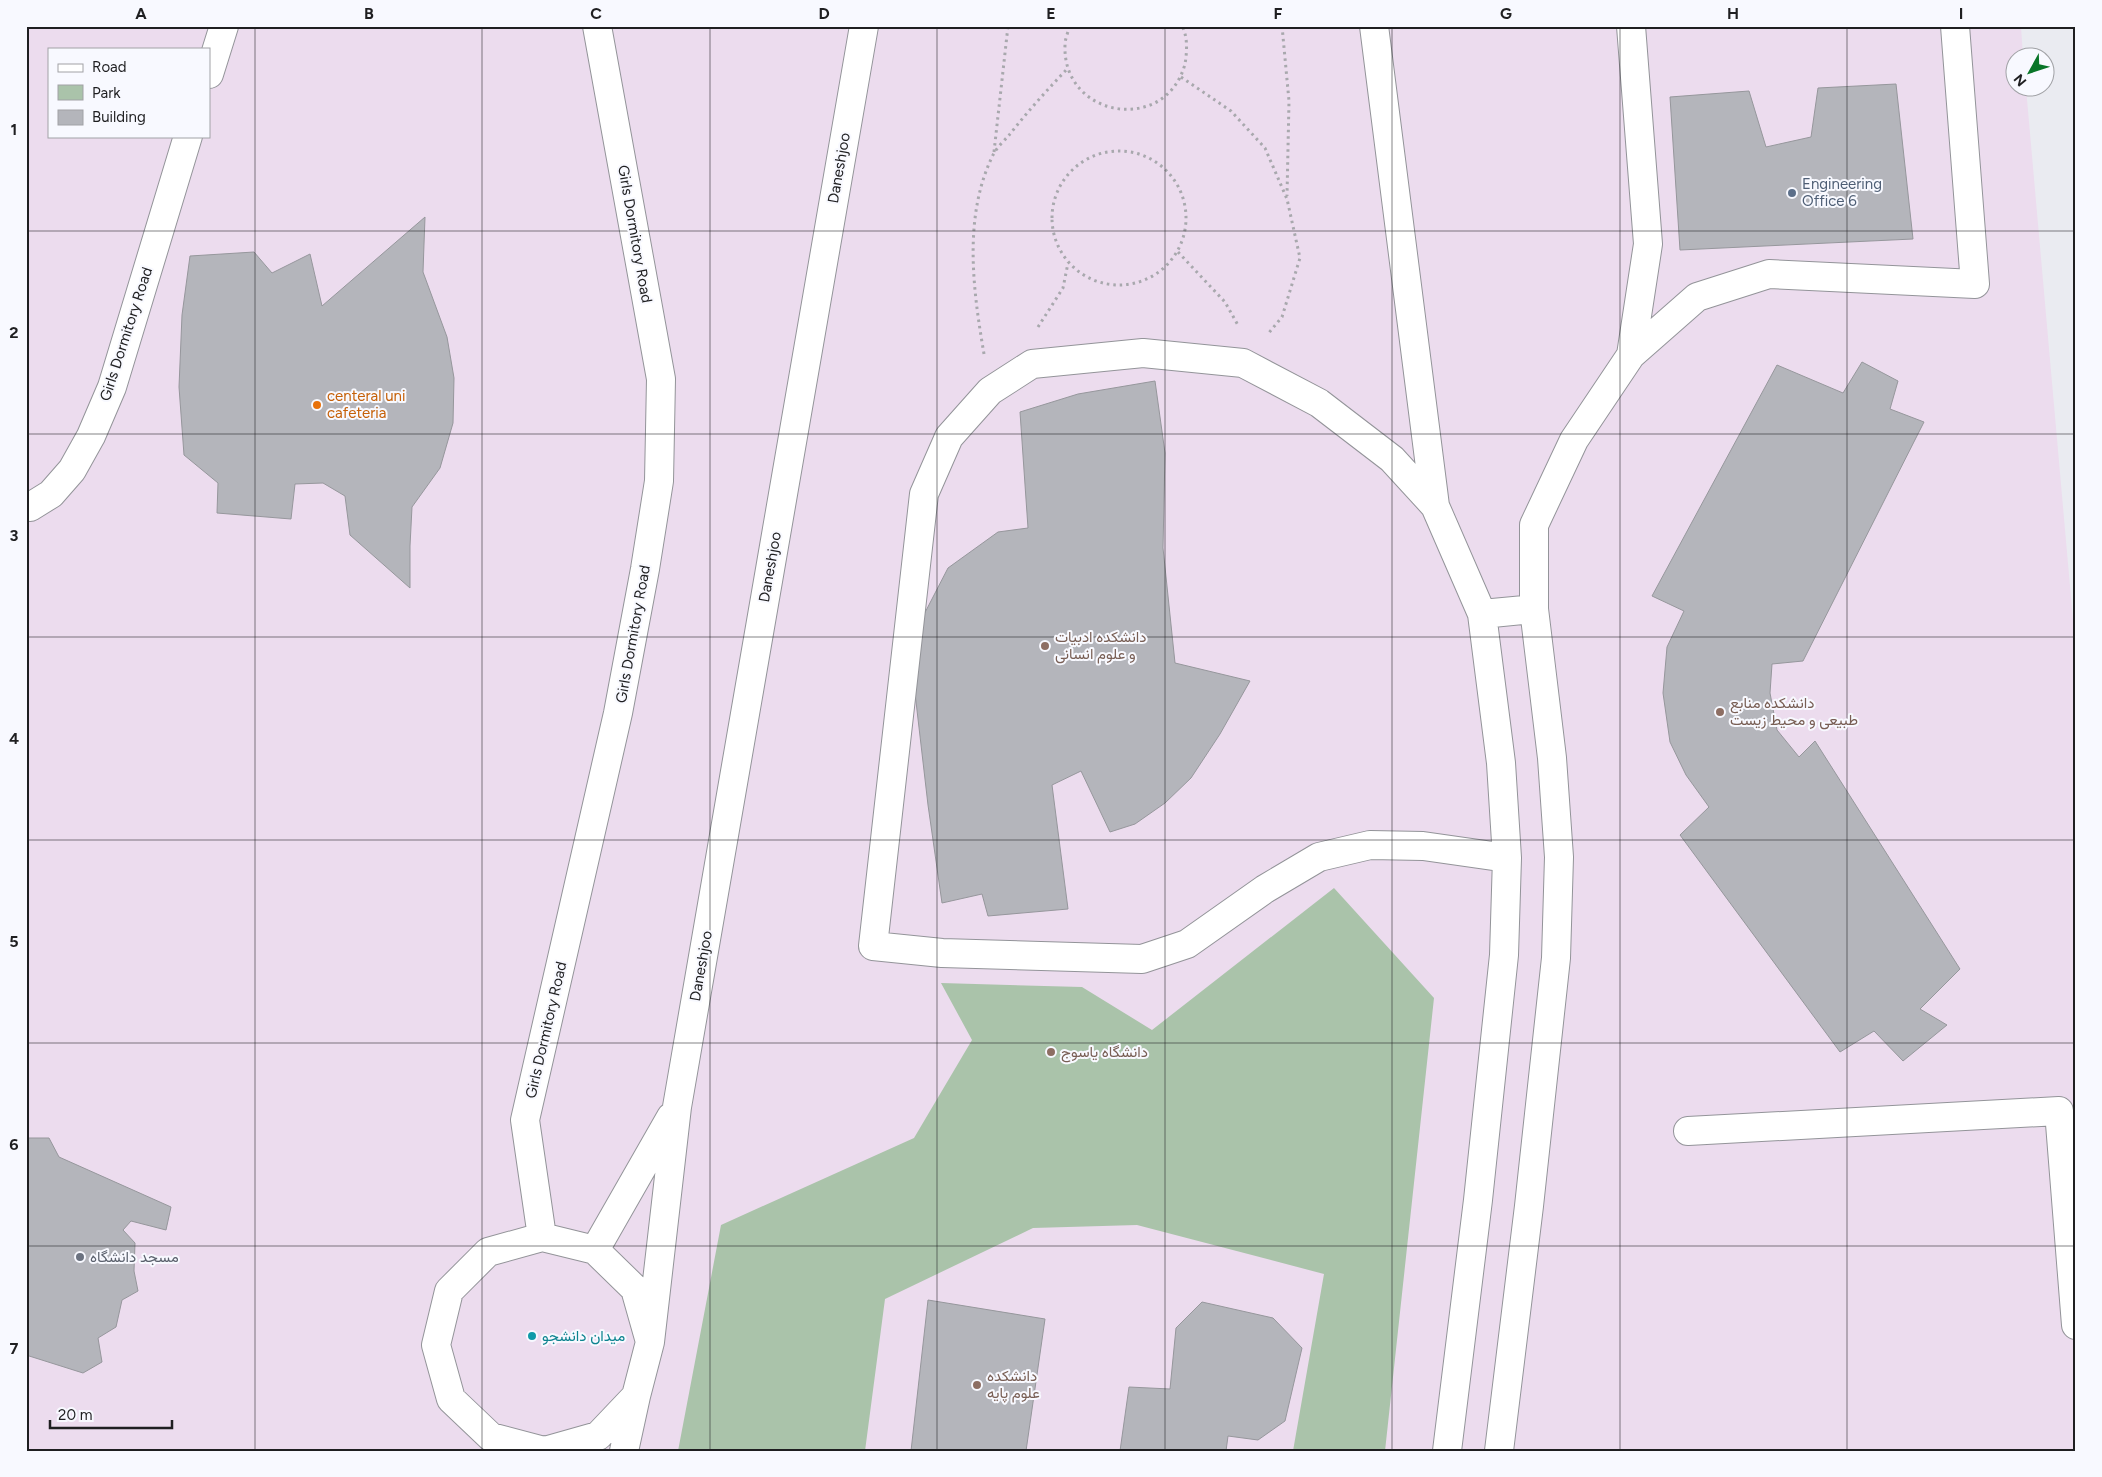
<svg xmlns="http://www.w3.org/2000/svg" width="2102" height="1477" font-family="Figtree,Vazirmatn,sans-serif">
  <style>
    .education { fill: #ecdcee; fill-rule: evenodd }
    .green { fill: #aac3aa }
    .building { fill: #b4b5bb; stroke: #96979c }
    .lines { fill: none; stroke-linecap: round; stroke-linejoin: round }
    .minor-casing { stroke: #939499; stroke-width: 30 }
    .path { stroke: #a8a8ad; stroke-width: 3; stroke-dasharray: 2.5 4; stroke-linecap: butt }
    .minor { stroke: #fff; stroke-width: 28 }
    .grid { fill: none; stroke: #1f1f21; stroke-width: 1; stroke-opacity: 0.55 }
    .service-dot { fill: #5c6f8a; stroke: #f8f9ff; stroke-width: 2 }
    .food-dot { fill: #e8710a; stroke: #f8f9ff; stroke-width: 2 }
    .education-dot { fill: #8d6e63; stroke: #f8f9ff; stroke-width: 2 }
    .worship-dot { fill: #6b7280; stroke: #f8f9ff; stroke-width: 2 }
    .culture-dot { fill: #0f9aa8; stroke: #f8f9ff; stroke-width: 2 }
    .labels { text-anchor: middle; stroke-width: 4; stroke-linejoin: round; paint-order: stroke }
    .street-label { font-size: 15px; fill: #1f1f21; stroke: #f8f9ff }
    .service-label { font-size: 15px; fill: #4e5e75; stroke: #f8f9ff; text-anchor: start }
    .food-label { font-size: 15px; fill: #c56008; stroke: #f8f9ff; text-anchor: start }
    .education-label { font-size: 15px; fill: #785e54; stroke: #f8f9ff; text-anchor: start }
    .worship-label { font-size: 15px; fill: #5b616d; stroke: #f8f9ff; text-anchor: start }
    .culture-label { font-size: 15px; fill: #0d838f; stroke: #f8f9ff; text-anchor: start }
    .neatline { fill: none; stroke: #1f1f21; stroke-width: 2 }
    .grid-label { font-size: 16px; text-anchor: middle; font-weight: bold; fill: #1f1f21 }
  </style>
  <rect width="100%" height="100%" fill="#eaebf1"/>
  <path class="education" d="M26 26H2021L2023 57 2014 58V88H2026L2076 654V1451H26ZM49 49H209V136H49Z"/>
  <path class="green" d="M1334 888 1434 998 1385 1451H1293L1324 1274 1137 1225 1033 1228 885 1299 865 1451H678L721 1225 914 1138 972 1040 941 983 1082 987 1152 1030Z"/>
  <path class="building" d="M1896 84 1913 239 1680 250 1670 97 1749 91 1766 147 1811 137 1818 88Z
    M425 217 423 272 447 337 454 378 453 423 440 468 412 507 410 546V588L350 535 345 496 323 483 295 484 291 519 217 513 218 483 184 455 179 387 182 315 190 256 254 252 272 273 310 254 322 306Z
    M1862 362 1898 381 1890 409 1924 422 1803 661 1772 664 1770 693 1777 730 1799 757 1815 741 1960 969 1920 1009 1947 1025 1903 1061 1874 1031 1840 1052 1680 835 1709 807 1686 775 1670 742 1663 693 1667 647 1684 611 1652 596 1777 365 1843 393Z
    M1155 381 1165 453 1163 548 1175 663 1250 681 1220 734 1191 778 1165 803 1135 824 1110 832 1081 771 1052 785 1068 909 988 916 982 894 942 903 928 805 915 693 917 628 948 568 998 532 1028 528 1020 412 1078 394Z
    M26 1138H49L59 1157 171 1207 166 1230 131 1221 123 1230 135 1243 134 1271 138 1291 122 1300 116 1327 98 1338 102 1362 83 1373 26 1355Z
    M928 1300 1045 1319 1026 1451H911Z
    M1202 1302 1273 1318 1302 1348 1285 1421 1258 1440 1228 1436 1226 1451H1120L1129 1387 1170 1389 1176 1328Z"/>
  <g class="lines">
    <defs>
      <path id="minor" d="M1374 26 1435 506
        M209 74 224 26
        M1631 355 1648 244 1631 26
        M26 506 30 507 51 494 72 470 91 436 112 387 188 136
        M1534 609V525L1574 440 1631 355 1697 297 1769 274 1975 284 1955 26
        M1482 614 1534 609 1552 758 1559 857 1556 958 1529 1206 1499 1451
        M1688 1131 2059 1111 2076 1325
        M542 1237 525 1120 618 713 645 569 659 481 661 379 597 26
        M595 1250 671 1117
        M650 1342 677 1107 864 26
        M544 1451 491 1437 451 1399 436 1345 449 1291 488 1252 542 1237 595 1250 635 1289 650 1342 636 1396 598 1436 545 1451
        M624 1451 636 1396
        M1447 1451 1478 1200 1504 955 1507 858 1501 763 1482 614 1435 506 1392 459 1319 403 1243 363 1143 353 1032 364 990 391 949 437 924 494 873 946 942 953 1142 959 1187 944 1265 889 1319 857 1370 845 1423 846 1507 858"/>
    </defs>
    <use href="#minor" class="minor-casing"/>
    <path class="path" d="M1070 26C1068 32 1065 39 1065 45 1062 118 1166 135 1185 64 1187 52 1188 37 1182 26
      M1282 26 1289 101 1287 196
      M1181 77 1231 111 1265 148 1287 199 1300 258 1282 317 1267 335
      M1052 218a67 67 0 1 1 134 0a67 67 0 1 1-134 0Z
      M994 152 1008 26
      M1178 252 1225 302 1239 327
      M1038 327 1063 288 1068 263
      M984 354C973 290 963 216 993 155 997 147 1005 140 1010 134 1028 111 1048 89 1068 68"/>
    <use href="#minor" class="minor"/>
  </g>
  <path class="grid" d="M255 26V1451M482 26V1451M710 26V1451M937 26V1451M1165 26V1451M1392 26V1451M1620 26V1451M1847 26V1451M26 231H2076M26 434H2076M26 637H2076M26 840H2076M26 1043H2076M26 1246H2076"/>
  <circle class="service-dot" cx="1792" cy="193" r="5"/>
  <circle class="food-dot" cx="317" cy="405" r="5"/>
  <g class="education-dot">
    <circle cx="1045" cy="646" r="5"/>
    <circle cx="1720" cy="712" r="5"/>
    <circle cx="1051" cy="1052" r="5"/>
    <circle cx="977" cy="1385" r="5"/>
  </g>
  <circle class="worship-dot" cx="80" cy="1257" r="5"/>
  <circle class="culture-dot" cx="532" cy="1336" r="5"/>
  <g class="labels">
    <g class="street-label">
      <text transform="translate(839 168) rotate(-80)" y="5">Daneshjoo</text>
      <text transform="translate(635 234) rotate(80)" y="5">Girls Dormitory Road</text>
      <text transform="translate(126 334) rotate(-72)" y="5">Girls Dormitory Road</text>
      <text transform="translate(770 567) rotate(-80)" y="5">Daneshjoo</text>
      <text transform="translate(633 634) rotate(-80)" y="5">Girls Dormitory Road</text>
      <text transform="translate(701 966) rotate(-80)" y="5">Daneshjoo</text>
      <text transform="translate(546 1030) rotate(-77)" y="5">Girls Dormitory Road</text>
    </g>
    <g class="service-label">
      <text x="1802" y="189">Engineering<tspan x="1802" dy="17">Office 6</tspan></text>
    </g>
    <g class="food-label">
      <text x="327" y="401">centeral uni<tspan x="327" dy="17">cafeteria</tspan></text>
    </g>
    <g class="education-label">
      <text x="1055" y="642">دانشکده ادبیات<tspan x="1055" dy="17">و علوم انسانی</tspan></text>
      <text x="1730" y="708">دانشکده منابع<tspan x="1730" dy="17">طبیعی و محیط زیست</tspan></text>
      <text x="1061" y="1057">دانشگاه یاسوج</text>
      <text x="987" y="1381">دانشکده<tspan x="987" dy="17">علوم پایه</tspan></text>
    </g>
    <g class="worship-label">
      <text x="90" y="1262">مسجد دانشگاه</text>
    </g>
    <g class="culture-label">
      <text x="542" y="1341">میدان دانشجو</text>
    </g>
  </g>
  <rect width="2102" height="1477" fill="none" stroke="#f8f9ff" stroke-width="55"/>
  <rect x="48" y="48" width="162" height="90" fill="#f8f9ff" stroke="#a1a2a6"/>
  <rect x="58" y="64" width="25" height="8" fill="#ffffff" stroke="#a1a2a6"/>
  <text x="92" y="72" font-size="15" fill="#1f1f21">Road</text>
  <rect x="58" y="85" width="25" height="15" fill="#aac3aa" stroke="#a1a2a6"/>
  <text x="92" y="98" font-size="15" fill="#1f1f21">Park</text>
  <rect x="58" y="110" width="25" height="15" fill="#b4b5bb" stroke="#a1a2a6"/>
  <text x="92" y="122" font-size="15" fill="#1f1f21">Building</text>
  <g transform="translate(2030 72) rotate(230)"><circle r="24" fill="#f8f9ff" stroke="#a1a2a6"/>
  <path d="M0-4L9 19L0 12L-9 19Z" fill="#097528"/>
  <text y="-8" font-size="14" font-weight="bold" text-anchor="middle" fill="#1f1f21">N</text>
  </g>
  <path d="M50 1420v8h122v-8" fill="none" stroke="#1f1f21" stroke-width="2.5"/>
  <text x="58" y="1420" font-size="15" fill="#1f1f21" stroke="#f8f9ff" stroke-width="4" paint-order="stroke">20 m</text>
  <rect x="28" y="28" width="2046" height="1422" class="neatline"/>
  <g class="grid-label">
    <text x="141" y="19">A</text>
    <text x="369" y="19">B</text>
    <text x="596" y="19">C</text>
    <text x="824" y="19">D</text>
    <text x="1051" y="19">E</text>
    <text x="1278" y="19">F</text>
    <text x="1506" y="19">G</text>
    <text x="1733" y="19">H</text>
    <text x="1961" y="19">I</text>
    <text x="14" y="135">1</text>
    <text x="14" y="338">2</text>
    <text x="14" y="541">3</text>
    <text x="14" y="744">4</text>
    <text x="14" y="947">5</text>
    <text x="14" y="1150">6</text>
    <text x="14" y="1354">7</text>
  </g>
</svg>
